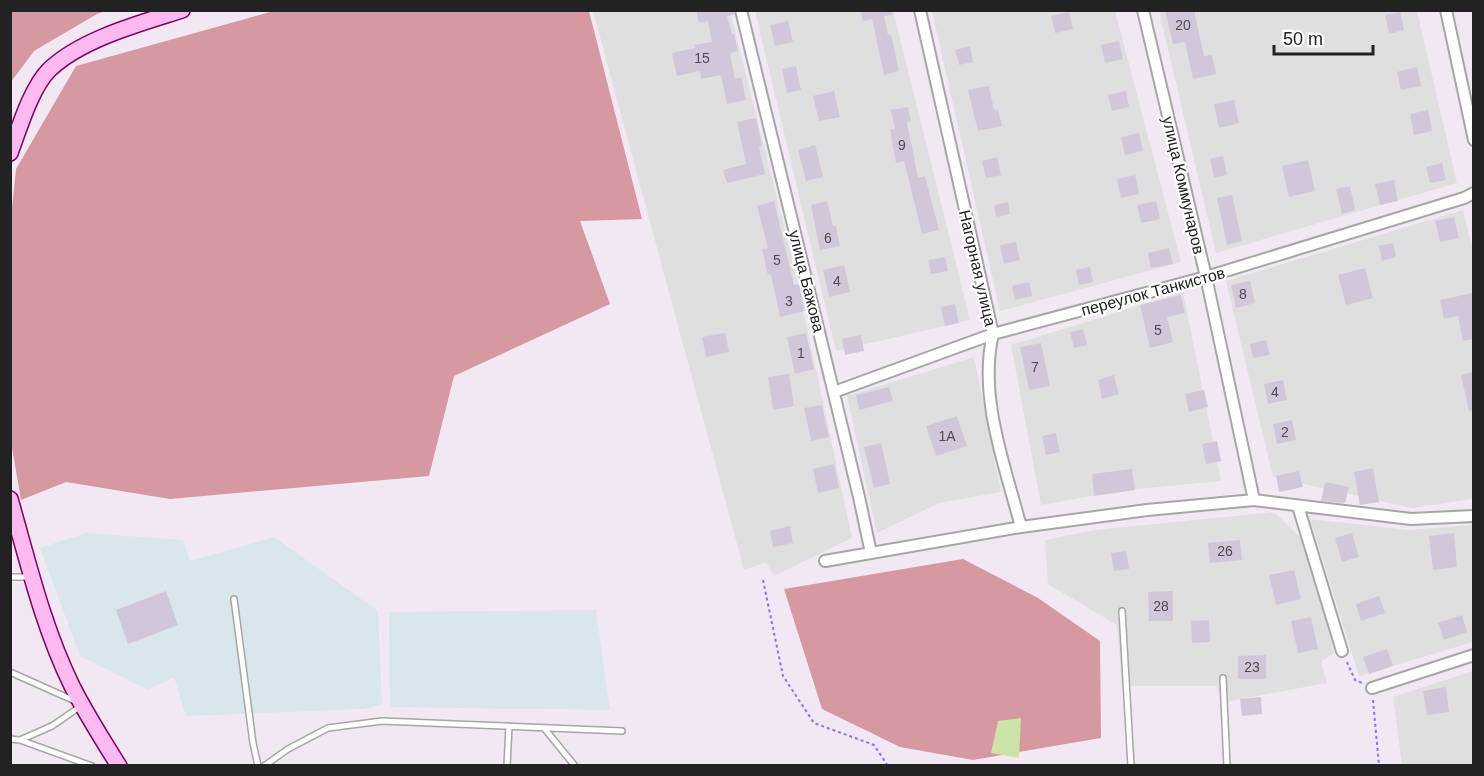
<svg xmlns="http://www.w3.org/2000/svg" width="1484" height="776" font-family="Helvetica,sans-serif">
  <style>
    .residential { fill: #dfdfe0 }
    .industrial { fill: #d9e6ec }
    .forest { fill: #d699a1 }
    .water { fill: #cce4a5 }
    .building { fill: #d2c7da }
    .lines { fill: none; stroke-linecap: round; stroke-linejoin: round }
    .lane-casing { stroke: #a6a6a6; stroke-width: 8 }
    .street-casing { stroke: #a6a6a6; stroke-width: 14 }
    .secondary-casing { stroke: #81005f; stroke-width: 18 }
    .path { stroke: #926cff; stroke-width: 2; stroke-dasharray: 3 3; stroke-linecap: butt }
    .lane { stroke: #fff; stroke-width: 5 }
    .street { stroke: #fff; stroke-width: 10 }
    .secondary { stroke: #ffb9f1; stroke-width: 15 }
    .labels { text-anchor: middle; stroke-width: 4.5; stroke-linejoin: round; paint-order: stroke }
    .number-label { font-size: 14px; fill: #4e4b50 }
    .street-label { font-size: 16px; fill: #222; stroke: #fff }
  </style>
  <rect width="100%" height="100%" fill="#f1e8f3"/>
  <path class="residential" d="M593 11H730L792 258 852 538 774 576 766 562 744 570Z
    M755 11H893L970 320 836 351Z
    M932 11H1115L1181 262 1000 311Z
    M1159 11H1417L1457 183 1216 253Z
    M1463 210 1474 256 1473 499 1412 508 1273 477 1226 281Z
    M1183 292 1221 481 1125 490 1041 505 1011 345Z
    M974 357 1001 492 939 503 877 533 847 396Z
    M1274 512 1305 542 1334 653 1321 662 1327 683 1225 702 1216 686H1122L1117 625 1048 584 1045 540 1095 530Z
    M1310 519 1408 530 1473 525V642L1359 676Z
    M1473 671V765H1402L1393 697Z"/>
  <path class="industrial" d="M86 533 183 540 190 561 274 537 378 611 382 704 364 709 186 716 174 677 148 690 80 656 40 548Z
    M596 610 610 710 390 707 389 612Z"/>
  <path class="forest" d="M11 10H106V11L97 14 34 51 11 82Z
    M274 11H589L642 219 580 221 610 304 454 376 429 476 170 499 66 482 21 500 10 436V227L16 169 76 66Z
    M963 559 1038 598 1100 641 1101 738 973 760 900 747 822 709 784 589Z"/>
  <path class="water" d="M1021 718 1019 758 991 753 998 721Z"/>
  <path class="building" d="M696 10H734V15L727 16 732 34H734L738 51 730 53 735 79 741 77 746 100 727 104 721 75 701 79 700 71 677 76 672 53 695 48 694 45 712 42 708 21 699 23Z
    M860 10H891L892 15 884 16 888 35 891 34 899 71 884 75 872 19 863 21Z
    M1165 10H1194L1204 56 1212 55 1216 74 1193 79 1185 42 1173 44Z
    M1069 12 1073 29 1055 33 1051 16Z
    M1400 12 1404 30 1389 34 1385 15Z
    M788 21 793 42 775 46 770 25Z
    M1119 41 1123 59 1105 63 1101 45Z
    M970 46 973 62 959 65 955 50Z
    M796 66 801 90 787 93 782 69Z
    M1417 67 1421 86 1401 90 1397 72Z
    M989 86 994 110 998 109 1002 126 978 131 968 90Z
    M834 91 840 117 819 121 813 96Z
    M1126 91 1129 107 1112 111 1108 95Z
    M1234 100 1239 123 1219 128 1214 104Z
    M908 107 911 121 907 122 918 178 925 176 939 230 922 234 904 161 896 163 890 130 895 129 891 110Z
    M1428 110 1432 131 1414 135 1410 114Z
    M756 118 762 146 759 147 765 174 727 183 723 170 746 164 737 122Z
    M1139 133 1143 151 1125 155 1121 137Z
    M815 145 823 177 806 181 798 150Z
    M1223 156 1227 175 1214 178 1210 159Z
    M997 157 1001 175 986 178 982 161Z
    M1308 160 1315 191 1289 197 1282 166Z
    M1442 163 1446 180 1430 183 1426 167Z
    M1135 175 1139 194 1121 198 1117 179Z
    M1394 180 1398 201 1380 205 1375 184Z
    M1350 186 1355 210 1342 214 1336 189Z
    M1232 195 1242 241 1227 245 1217 198Z
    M774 201 794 285 799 284 805 311 780 317 771 274 768 275 762 249 768 248 757 206Z
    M827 201 833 226H836L840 246 820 250 811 205Z
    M1156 201 1160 219 1141 223 1137 205Z
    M1008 202 1010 214 996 217 994 205Z
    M1454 217 1459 238 1440 242 1435 221Z
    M1016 242 1020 260 1004 264 1000 245Z
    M1393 243 1396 257 1382 261 1379 246Z
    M1169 248 1173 264 1151 268 1148 253Z
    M945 257 948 271 931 274 928 260Z
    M844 265 850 292 829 297 823 270Z
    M1090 267 1093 282 1079 285 1076 270Z
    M1365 268 1373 298 1346 305 1338 275Z
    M1250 281 1255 303 1236 308 1231 285Z
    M1029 282 1032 296 1015 300 1012 286Z
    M1473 293V339L1463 341 1458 316 1444 319 1440 300Z
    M1181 295 1185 313 1167 317 1173 342 1150 348 1140 305Z
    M955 304 959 323 945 326 941 307Z
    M1083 329 1087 345 1074 348 1070 332Z
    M725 333 729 352 706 357 702 337Z
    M806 333 814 369 795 374 787 337Z
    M861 335 864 351 845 355 842 339Z
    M1266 340 1270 355 1253 358 1250 344Z
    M1041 343 1050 386 1029 390 1020 347Z
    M1473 372V410L1469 411 1461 375Z
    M789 374 794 406 773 410 768 377Z
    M1114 375 1119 394 1102 399 1098 380Z
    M1283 380 1287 400 1268 404 1264 384Z
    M889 387 893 401 859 410 856 395Z
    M1204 390 1208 407 1189 412 1185 394Z
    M822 405 829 437 811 441 804 408Z
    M957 416 967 446 936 456 926 426Z
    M1292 420 1296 440 1277 444 1273 424Z
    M1056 433 1060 452 1046 455 1042 436Z
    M1217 441 1221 461 1206 464 1202 444Z
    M881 443 890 484 874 488 864 447Z
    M834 464 839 488 818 493 813 469Z
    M1373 468 1379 502 1360 505 1354 472Z
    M1132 469 1135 490 1094 496 1092 474Z
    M1299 471 1303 487 1279 492 1276 476Z
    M1325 482 1349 487 1345 503 1321 501Z
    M790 526 793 543 773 547 770 531Z
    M1352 533 1359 557 1342 562 1335 538Z
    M1454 533 1457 567 1433 570 1429 536Z
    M1240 540 1242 560 1210 563 1208 543Z
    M1126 551 1129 569 1114 571 1111 553Z
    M1294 570 1301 599 1276 605 1269 575Z
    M166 591 178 625 128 644 116 610Z
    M1173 591V621H1149L1148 592Z
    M1379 596 1385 613 1361 621 1356 604Z
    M1462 615 1467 632 1444 640 1438 623Z
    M1311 617 1318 649 1298 653 1291 621Z
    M1209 620 1210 642 1192 643 1191 621Z
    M1387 649 1393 666 1369 674 1363 657Z
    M1266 655V679H1238V656Z
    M1446 687 1449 712 1427 715 1423 691Z
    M1261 697 1262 714 1242 716 1240 699Z"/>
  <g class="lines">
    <defs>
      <path id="lane" d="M10 577H30
        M234 599 253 743 258 766
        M1122 611 1131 766
        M10 672 75 701
        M1223 678 1227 766
        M544 728 575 766
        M10 739 20 740 92 766
        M20 740 52 726 81 706
        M264 766 288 749 328 728 382 721 622 731
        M507 766 509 726"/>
      <path id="street" d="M741 10 859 497 871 553
        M920 10 993 334C978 396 1005 466 1021 527
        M1143 10 1206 277 1254 500
        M1446 10 1474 140
        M834 392 993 334 1206 277 1464 198 1474 193
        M1298 506 1342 651
        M825 561 1021 527 1147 510 1254 500 1411 519 1474 516
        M1372 688 1474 655"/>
      <path id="secondary" d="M10 153C19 129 31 88 49 70 81 39 141 23 182 10
        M10 499C28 562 43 627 72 686 86 714 102 739 119 766"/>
    </defs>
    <use href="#lane" class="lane-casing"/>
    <use href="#street" class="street-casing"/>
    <use href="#secondary" class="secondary-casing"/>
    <path class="path" d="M763 580 783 676 814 723 874 745 888 766
      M1347 662 1355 680 1362 683
      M1373 700 1379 766"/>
    <use href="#lane" class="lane"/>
    <use href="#street" class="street"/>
    <use href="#secondary" class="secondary"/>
  </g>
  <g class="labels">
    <g class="number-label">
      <text x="1183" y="30">20</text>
      <text x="702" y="63">15</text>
      <text x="902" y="150">9</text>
      <text x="828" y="243">6</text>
      <text x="777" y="265">5</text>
      <text x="837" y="286">4</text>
      <text x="1243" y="299">8</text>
      <text x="789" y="306">3</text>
      <text x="1158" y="335">5</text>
      <text x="801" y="358">1</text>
      <text x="1035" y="372">7</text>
      <text x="1275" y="397">4</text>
      <text x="1285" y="437">2</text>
      <text x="947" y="441">1А</text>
      <text x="1225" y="556">26</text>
      <text x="1161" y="611">28</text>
      <text x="1252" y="672">23</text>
    </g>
    <g class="street-label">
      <text transform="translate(1184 185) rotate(77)" y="6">улица Коммунаров</text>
      <text transform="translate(978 268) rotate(77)" y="6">Нагорная улица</text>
      <text transform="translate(807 281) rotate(76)" y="6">улица Бажова</text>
      <text transform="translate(1153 291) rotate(-15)" y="6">переулок Танкистов</text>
    </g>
  </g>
  <rect width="1484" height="776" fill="none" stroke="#222222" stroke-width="24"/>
  <path d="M1274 45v9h99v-9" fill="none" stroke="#222222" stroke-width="3"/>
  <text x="1283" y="45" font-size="18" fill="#222222" stroke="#ffffff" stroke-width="4.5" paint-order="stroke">50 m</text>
</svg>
